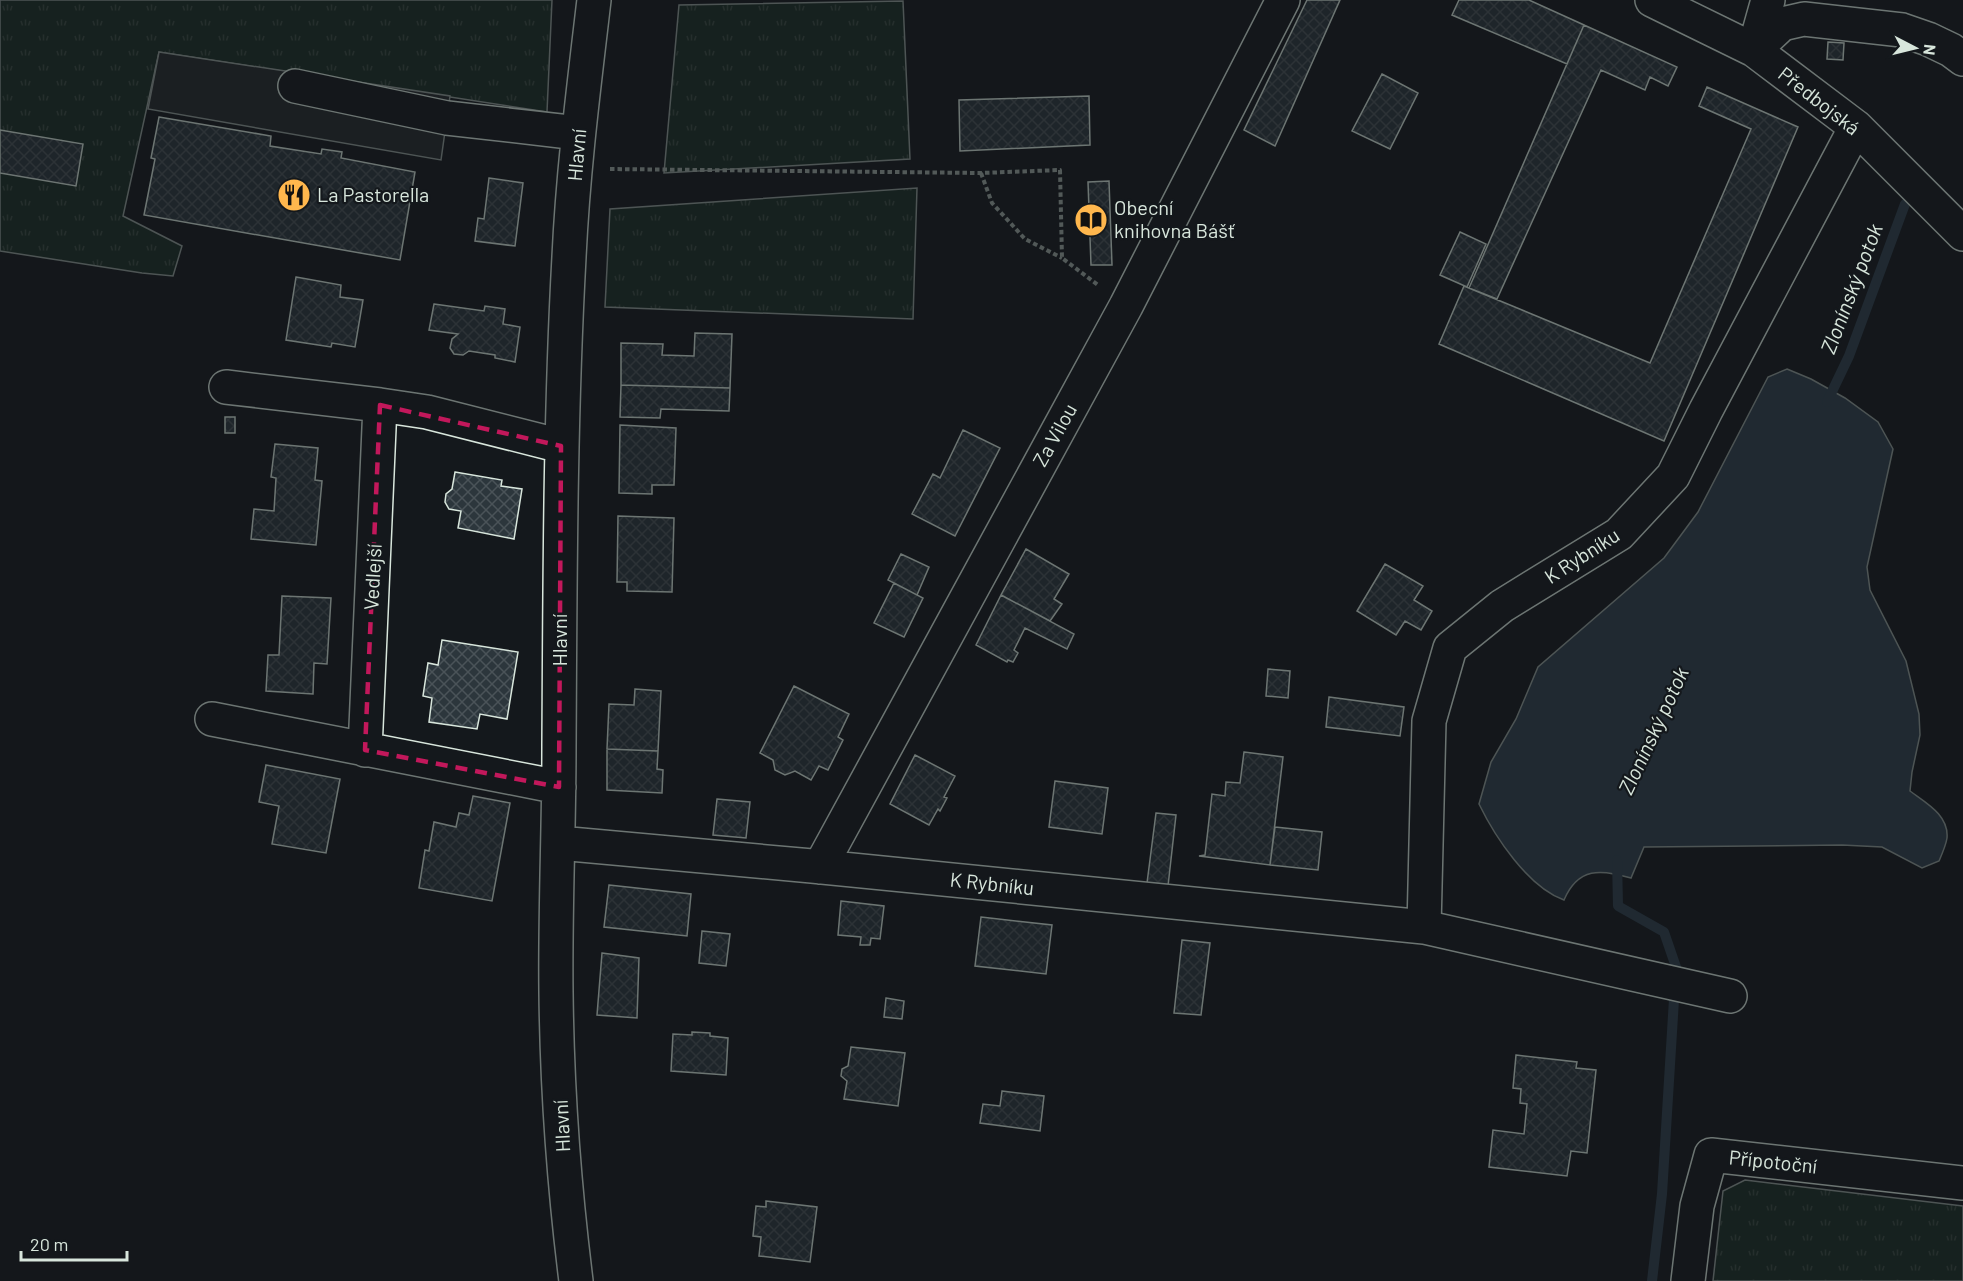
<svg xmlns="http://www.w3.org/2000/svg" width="1963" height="1281" font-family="Barlow,sans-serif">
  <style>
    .grass { fill: url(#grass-tufts); stroke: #939e99; stroke-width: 1.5 }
    .parking { fill: #24282b; stroke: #939e99; stroke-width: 1.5 }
    .water { fill: #2f3f4d; stroke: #939e99; stroke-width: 1.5 }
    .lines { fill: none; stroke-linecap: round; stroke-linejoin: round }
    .stream { stroke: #2f3f4d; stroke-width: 10 }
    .building { fill: url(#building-cross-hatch); stroke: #d8e6dc; stroke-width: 1.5 }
    .minor-casing { stroke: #d8e6dc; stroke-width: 36 }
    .path { stroke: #9da8a2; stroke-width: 4; stroke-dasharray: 4.5 3; stroke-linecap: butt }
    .minor { stroke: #14181c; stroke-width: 33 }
    .marked { fill: none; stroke: #c2185b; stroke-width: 4.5; stroke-dasharray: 12 8; stroke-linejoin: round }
    .labels { text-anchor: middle; stroke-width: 4.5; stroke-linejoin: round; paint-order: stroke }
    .street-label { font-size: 20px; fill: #d8e6dc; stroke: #14181c }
    .poi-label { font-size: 20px; fill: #d8e6dc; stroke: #14181c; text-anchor: start }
    .water-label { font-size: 21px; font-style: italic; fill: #d8e6dc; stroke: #14181c }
  </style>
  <defs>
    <pattern id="grass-tufts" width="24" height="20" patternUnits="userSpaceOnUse" patternTransform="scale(1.5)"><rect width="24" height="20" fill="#1a2d24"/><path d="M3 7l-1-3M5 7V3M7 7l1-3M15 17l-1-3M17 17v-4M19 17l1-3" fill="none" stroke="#3b4b43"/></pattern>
    <pattern id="building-cross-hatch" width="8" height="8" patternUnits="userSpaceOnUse" patternTransform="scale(1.5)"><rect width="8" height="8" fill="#2c363c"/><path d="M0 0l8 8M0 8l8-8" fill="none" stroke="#4a5358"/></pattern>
  </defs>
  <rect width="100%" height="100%" fill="#14181c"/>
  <path class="grass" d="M0 0H552L547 112 159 52 123 216 182 246 173 276 142 273 0 251Z
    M903 1 910 159 664 173 679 5Z
    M917 188 913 319 605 307 610 209Z
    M1745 1180 1963 1206V1281H1713L1723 1191Z"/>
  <path class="parking" d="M159 52 450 96 441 160 148 109Z"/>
  <path class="water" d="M1787 369 1811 379 1845 398 1878 422 1893 449 1867 567 1870 590 1906 661 1919 714 1920 735 1912 772 1910 791C1926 803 1949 815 1947 838 1946 845 1942 854 1939 861L1922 868 1882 847 1842 845 1644 847 1631 878C1601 869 1578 867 1564 900 1528 887 1495 837 1479 804L1491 762 1516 719 1538 667 1664 558 1698 512 1768 377Z"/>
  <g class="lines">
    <path class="stream" d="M1827 402 1849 356 1905 204
      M1617 860 1618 906 1664 932 1676 967 1662 1194 1652 1281"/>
  </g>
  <path class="building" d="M1307 0H1340L1275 146 1244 130Z
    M1459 0H1529L1584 25 1567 64 1452 15Z
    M1584 25 1677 67 1668 86 1650 77 1645 90 1601 70 1497 299 1469 288Z
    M1828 42 1844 43 1843 60 1827 59Z
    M1382 74 1418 93 1390 149 1352 131Z
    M1707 87 1798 127 1664 441 1439 344 1464 286 1650 363 1751 129 1699 106Z
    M1089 96 1090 145 960 151 959 100Z
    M159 117 271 136 270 146 321 154 322 149 342 152 341 158 415 172 400 260 144 215 155 159 151 158Z
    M0 130 83 144 76 186 0 173Z
    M489 178 523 183 515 246 475 241 478 218 484 219Z
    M1109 181 1112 265H1091L1088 182Z
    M1460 232 1486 244 1467 287 1440 275Z
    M296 277 341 285 340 297 363 300 355 347 332 343 331 347 286 340Z
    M434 304 484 311 485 306 505 309 503 324 520 327 515 362 495 358V355L469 351 463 355 454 354 450 348 452 339 458 334 429 330Z
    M695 333 732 334 730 388 621 385V343L663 344 662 355 694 356Z
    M621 385 730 388 729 411 661 409 660 418 620 417Z
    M225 417H235V433H225Z
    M620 425 676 428 674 485H652V494L619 493Z
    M963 430 1000 448 955 536 912 514 933 474 940 478Z
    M275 444 318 448 315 480 322 481 316 545 251 539 254 509 274 511 276 478 271 477Z
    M455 472 502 480 501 486 522 489 514 539 458 528 461 511 449 509 445 502 446 494 452 489Z
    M618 516 674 518 672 592 627 591V582H617Z
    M1026 549 1069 574 1054 599 1062 604 1050 621 1001 595Z
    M901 554 929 567 917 595 888 580Z
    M1385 564 1423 586 1414 600 1432 611 1421 630 1405 621 1396 635 1357 611Z
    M894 583 923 598 904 637 874 623Z
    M1001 595 1074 634 1067 649 1025 628 1014 650 1018 653 1013 662 1008 660 1007 662 976 645Z
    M282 596 331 598 327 664 314 663 313 694 266 691 268 655H279Z
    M442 640 518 652 507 719 480 714 477 729 429 722 432 698 423 696 428 663 438 665Z
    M1268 669 1290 671 1288 698 1266 696Z
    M794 686 849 714 838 737 843 740 828 770 819 766 811 780 795 771 785 775 775 770 773 760 760 753Z
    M635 689 661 691 658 751 607 749 609 704 634 705Z
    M1329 697 1404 707 1400 736 1326 727Z
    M607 749 658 751 657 769 663 770 662 793 607 790Z
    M1244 752 1283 757 1270 865 1199 856 1205 855 1212 794 1225 796 1226 782 1240 783Z
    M915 755 955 776 944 797 947 798 940 811 938 809 929 825 890 804Z
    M266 765 340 779 326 853 272 844 279 806 259 802Z
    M1055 781 1108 788 1102 834 1049 827Z
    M473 796 510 803 492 901 419 888 425 850 429 851 434 822 456 827 459 813 469 815Z
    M717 799 750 802 746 838 713 835Z
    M1156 813 1176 815 1168 886 1147 883Z
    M1275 827 1322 832 1318 870 1270 865Z
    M609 885 691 894 687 936 604 927Z
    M841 901 884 906 880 939 871 938 870 945H860L861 937 838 935Z
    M981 917 1052 925 1046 974 975 966Z
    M702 931 730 934 726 966 699 963Z
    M1182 940 1210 943 1201 1015 1174 1013Z
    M602 953 639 958 637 1018 597 1015Z
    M886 998 904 1001 902 1019 884 1017Z
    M692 1032 710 1033V1036L728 1038 726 1075 671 1071 673 1034 692 1035Z
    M851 1047 905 1053 898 1106 844 1099 847 1081 841 1076 842 1069 848 1066Z
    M1516 1055 1577 1062 1576 1068 1596 1070 1587 1153 1571 1151 1567 1176 1489 1167 1493 1130 1524 1134 1527 1104 1520 1103 1521 1089 1513 1088Z
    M1002 1091 1044 1096 1040 1131 980 1123 983 1104 1000 1106Z
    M766 1201 817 1207 810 1262 759 1256 761 1237 753 1236 756 1206 766 1207Z"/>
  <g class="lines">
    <defs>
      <path id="minor" d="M1652 0 1754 50 1856 127 1963 234
        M1754 50 1782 24 1804 19 1902 30 1928 39 1951 50 1963 59
        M1754 50 1768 0
        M295 86 447 118 578 133
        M226 387 380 405 427 412 561 446
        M212 719 559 787
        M365 750 380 405
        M559 843 812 866 1424 927 1730 996
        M820 867 1126 306 1283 0
        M1424 927 1429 721 1450 648 1502 606 1619 534 1673 476 1706 410 1856 127
        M576 1281C564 1185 557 1088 556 992 555 910 559 828 559 747 560 583 560 420 569 257 573 171 584 85 594 0
        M1688 1281 1697 1206 1711 1155 1963 1183"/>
    </defs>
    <use href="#minor" class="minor-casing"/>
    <path class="path" d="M610 169 981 173 1060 170 1062 258 1098 285
      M981 173 992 203 1025 239 1062 258"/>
    <use href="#minor" class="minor"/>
  </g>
  <path d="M0 0H1963V1281H0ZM380 405 561 446 559 787 365 750Z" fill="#14181c" fill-opacity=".55" fill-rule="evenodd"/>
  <path class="marked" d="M380 405 561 446 559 787 365 750Z"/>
  <defs>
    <symbol id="restaurant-disc" viewBox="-11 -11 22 22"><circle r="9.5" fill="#ffb74d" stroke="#14181c"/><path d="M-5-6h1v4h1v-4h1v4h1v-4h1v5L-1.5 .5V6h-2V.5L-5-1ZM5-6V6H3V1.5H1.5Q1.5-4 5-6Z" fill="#111"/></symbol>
    <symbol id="library-disc" viewBox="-11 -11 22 22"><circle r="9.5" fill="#ffb74d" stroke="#14181c"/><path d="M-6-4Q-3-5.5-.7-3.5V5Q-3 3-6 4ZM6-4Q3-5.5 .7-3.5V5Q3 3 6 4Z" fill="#111"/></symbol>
  </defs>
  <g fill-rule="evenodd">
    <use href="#restaurant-disc" x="275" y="176" width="38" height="38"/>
    <use href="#library-disc" x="1072" y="201" width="38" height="38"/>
  </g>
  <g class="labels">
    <g class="street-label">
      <text transform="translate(1819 101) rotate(38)" y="7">Předbojská</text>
      <text transform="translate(577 155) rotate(-85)" y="7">Hlavní</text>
      <text transform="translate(1055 435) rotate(-61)" y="7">Za Vilou</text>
      <text transform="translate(1582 556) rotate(-33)" y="7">K Rybníku</text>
      <text transform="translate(373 577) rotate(-87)" y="7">Vedlejší</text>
      <text transform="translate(560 640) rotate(-90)" y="7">Hlavní</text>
      <text transform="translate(992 884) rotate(6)" y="7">K Rybníku</text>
      <text transform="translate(562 1126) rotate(-93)" y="7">Hlavní</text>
      <text transform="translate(1773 1162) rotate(6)" y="7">Přípotoční</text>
    </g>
    <g class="poi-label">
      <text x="317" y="202">La Pastorella</text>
      <text x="1114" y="215">Obecní<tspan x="1114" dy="23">knihovna Bášť</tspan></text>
    </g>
    <g class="water-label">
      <text transform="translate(1852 289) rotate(-69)" y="7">Zlonínský potok</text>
      <text transform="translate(1654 731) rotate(-65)" y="7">Zlonínský potok</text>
    </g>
  </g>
  <g transform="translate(1915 48) rotate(97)" stroke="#14181c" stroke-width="4.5" paint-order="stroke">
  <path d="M0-4.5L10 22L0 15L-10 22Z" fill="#d8e6dc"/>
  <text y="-9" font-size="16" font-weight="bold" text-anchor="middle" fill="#d8e6dc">N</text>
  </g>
  <path d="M21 1251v9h106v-9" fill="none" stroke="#d8e6dc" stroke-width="3"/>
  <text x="30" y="1251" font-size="18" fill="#d8e6dc" stroke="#14181c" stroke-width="4.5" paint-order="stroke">20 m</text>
</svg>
